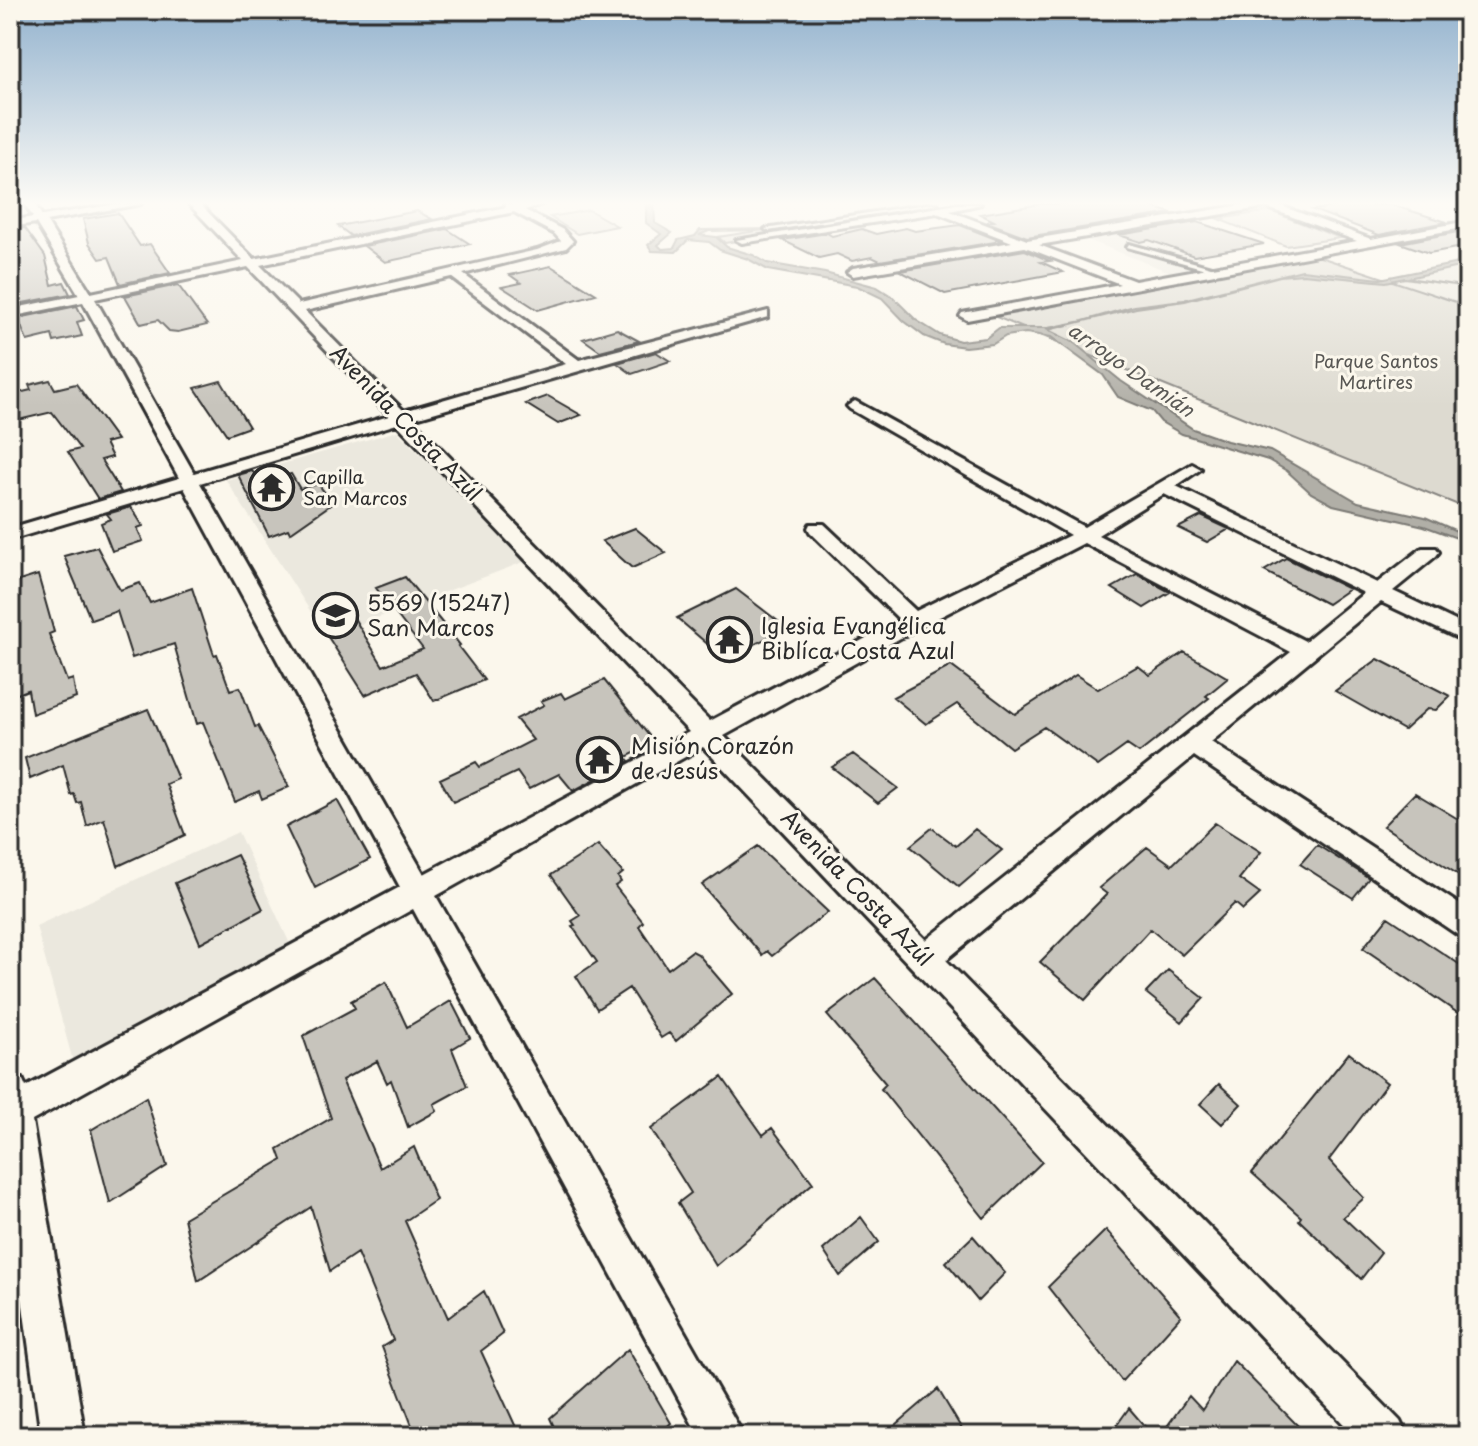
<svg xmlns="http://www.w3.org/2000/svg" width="1478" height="1446" font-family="'Playpen Sans',sans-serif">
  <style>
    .built { fill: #ebe8de }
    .green { fill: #dddad0; stroke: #84827e; stroke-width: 2 }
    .water { fill: #b1afa7; stroke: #7b7a75; stroke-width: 2 }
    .building { fill: #c7c4bc; stroke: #2b2b2b; stroke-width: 2 }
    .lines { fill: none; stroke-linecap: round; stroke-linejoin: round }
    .lane-casing { stroke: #2b2b2b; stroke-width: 6 }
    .street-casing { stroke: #2b2b2b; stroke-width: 6 }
    .lane { fill: #fbf7ec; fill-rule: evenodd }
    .street { fill: #fbf7ec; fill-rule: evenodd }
    .labels { text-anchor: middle; stroke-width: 6; stroke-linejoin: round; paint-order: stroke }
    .far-park-label { font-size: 18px; fill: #585754; stroke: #fbf7ec }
    .far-poi-label { font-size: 18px; fill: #2b2b2b; stroke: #fbf7ec; text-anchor: start }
    .far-water-label { font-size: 20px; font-style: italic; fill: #5a5956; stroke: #fbf7ec }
    .street-label { font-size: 22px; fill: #2b2b2b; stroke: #fbf7ec }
    .poi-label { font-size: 22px; fill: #2b2b2b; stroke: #fbf7ec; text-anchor: start }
  </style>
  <rect width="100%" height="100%" fill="#fbf7ec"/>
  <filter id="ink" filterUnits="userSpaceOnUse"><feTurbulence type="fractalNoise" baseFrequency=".0125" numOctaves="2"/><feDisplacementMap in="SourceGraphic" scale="16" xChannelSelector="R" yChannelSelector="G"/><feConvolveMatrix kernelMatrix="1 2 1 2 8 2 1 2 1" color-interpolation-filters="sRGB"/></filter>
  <g filter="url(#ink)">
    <path class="built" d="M1121 231 1213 265 1177 275 1088 240Z
      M1468 262V310L1378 280Z
      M397 431 526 561 327 637 226 480Z
      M238 832 297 959 74 1065 36 926Z"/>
    <path class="green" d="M920 206 928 209 725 243 718 237Z
      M589 210 617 226 577 234 550 217Z
      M1270 211 1340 238 1286 246 1218 219Z
      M1308 253 1468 306V509L984 312Z"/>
    <path class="water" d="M646 204H654L655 223 672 233 658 245 662 249 674 248 678 240 695 236 700 230 778 229 924 208 779 230 709 231 699 235 716 237 727 247 753 255 767 263 825 273 877 287 893 297 916 320 940 335 960 341 986 338 999 328H1048L1083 321 1134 306 1183 300 1302 270 1380 279 1468 261V265L1408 278 1468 287 1405 278 1386 282 1303 274 1280 276 1185 301 1136 308 1048 330 1073 342 1121 381 1193 429 1227 441 1270 451 1358 502 1425 517 1468 536V542L1424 526 1333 505 1311 493 1287 471 1268 460 1182 434 1161 422 1152 411 1118 397 1103 375 1051 337 1026 333 1006 336 993 344 965 347 944 344 924 336 904 321 882 298 857 286 768 270 748 259 720 250 709 242 688 240 676 252 652 251 648 245 661 234 646 223Z"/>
    <path class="building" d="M1041 204H1143L1172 213 1027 237 987 222 994 221 980 214Z
      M1353 204 1392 205 1447 222 1379 235 1313 210Z
      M417 211 432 219 351 236 338 226Z
      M118 213 140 246 150 244 170 273 120 284 109 257 100 259 89 243 83 219Z
      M1197 222 1264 244 1194 256 1149 240 1141 242 1119 235Z
      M960 225 1001 241 880 261 872 257 852 261 837 254 819 258 782 240 827 233 832 236 862 229 876 234 906 228 915 231Z
      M25 228 45 256 52 285 64 282 70 294 12 305 10 230Z
      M447 229 470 244 385 262 364 246Z
      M1468 230V246L1429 253 1400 243Z
      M1025 250 1050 261 1041 262 1063 272 945 294 900 271Z
      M551 266 596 294 538 310 502 287 521 283 510 275Z
      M178 285 207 325 178 332 169 331 158 320 141 324 125 296Z
      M77 306 84 320 77 322 82 336 54 342 52 335 27 341 18 318Z
      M617 329 639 341 600 351 583 339Z
      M656 352 670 361 632 374 617 363Z
      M50 380 55 389 76 384 117 440 105 443 112 457 101 460 121 492 98 499 68 452 80 449 52 412 10 422V395L31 390 29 385Z
      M221 381 249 427 227 435 195 388Z
      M548 396 581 415 558 424 526 404Z
      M252 471 262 482 291 474 300 489 318 484 333 503 290 533 288 529 269 536 238 475Z
      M131 507 143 526 137 528 143 541 112 551 101 523 111 519 107 514Z
      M1201 516 1229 529 1207 542 1178 528Z
      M635 528 666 553 632 568 602 541Z
      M97 547 120 590 140 583 150 603 192 588 214 655 217 654 230 690 240 687 255 727 258 726 289 787 262 799 259 791 235 802 203 722 197 724 174 644 132 658 117 611 91 620 64 556Z
      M1286 558 1349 589 1327 604 1264 571Z
      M1137 574 1170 592 1144 608 1112 588Z
      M38 575 54 632 49 634 67 681 73 679 76 698 32 714 28 690 10 697V584Z
      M405 577 460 645 458 646 484 680 434 701 416 673 365 695 323 629 354 618 383 666 423 649 376 588Z
      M736 589 787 628 725 659 677 618Z
      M1184 652 1228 678 1206 696 1209 698 1139 753 1127 745 1098 766 1044 727 1011 748 957 704 926 724 893 697 951 666 1015 714 1076 675 1098 689 1138 666 1150 675Z
      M1378 659 1450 696 1436 710 1427 709 1404 730 1335 691Z
      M604 680 655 743 626 757 629 761 573 791 559 774 529 789 517 772 453 802 440 779 476 762 480 767 533 740 516 719 544 705 541 701 561 693 565 699Z
      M148 709 178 779 166 784 185 835 118 866 104 819 87 826 81 802 77 803 74 794 71 795 63 765 30 779 25 758Z
      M853 754 898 788 878 803 832 767Z
      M1415 793 1468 825V881L1383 826Z
      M337 800 370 859 315 888 286 827Z
      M1215 823 1261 852 1239 879 1260 894 1243 910 1235 903 1182 955 1150 929 1085 1000 1040 962 1107 894 1099 888 1147 847 1172 865Z
      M932 828 956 846 975 829 1002 850 959 887 910 846Z
      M598 845 623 873 618 877 621 882 615 886 643 922 639 926 668 969 692 951 698 954 732 994 676 1041 669 1033 661 1038 629 988 597 1009 576 976 597 962 572 926 575 925 572 921 580 916 551 875Z
      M1317 845 1369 878 1353 898 1300 864Z
      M758 846 828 912 772 956 767 951 762 955 702 885Z
      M237 855 263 909 200 943 175 883Z
      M1388 917 1468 970V1020L1363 948Z
      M1168 970 1204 998 1182 1022 1146 993Z
      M875 978 1042 1162 984 1218 881 1089 886 1084 827 1015Z
      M386 982 407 1027 451 1001 470 1038 452 1049 467 1086 434 1104 437 1111 408 1127 391 1080 387 1083 377 1061 342 1080 380 1168 414 1147 436 1200 405 1221 448 1318 484 1291 503 1334 481 1351 520 1436H416L382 1347 393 1340 357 1253 330 1271 311 1207 198 1281 184 1218 282 1160 278 1149 331 1118 303 1036 355 1008 351 1001Z
      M1349 1053 1387 1083 1329 1160 1364 1198 1343 1217 1381 1253 1361 1279 1299 1220 1301 1217 1252 1173Z
      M722 1077 763 1135 772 1128 813 1183 716 1266 678 1203 691 1193 651 1129Z
      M1219 1084 1241 1104 1222 1124 1200 1104Z
      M146 1097 167 1166 110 1203 91 1130Z
      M861 1217 879 1242 840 1276 823 1250Z
      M1106 1230 1181 1316 1122 1381 1048 1287Z
      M973 1236 1005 1273 978 1301 946 1262Z
      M628 1349 671 1423 657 1436H558L550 1418Z
      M1234 1361 1308 1436H1160L1189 1396 1202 1410Z
      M938 1389 966 1436H883Z
      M1129 1408 1153 1436H1109Z"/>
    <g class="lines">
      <defs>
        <path id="lane" d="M926 204H938L768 231 765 229Z
          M1129 244 1218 269 1219 270 1216 272 1127 247Z"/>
        <path id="street" d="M25 204H35L42 216 117 204H141L46 221 91 293 243 261 189 204H200L254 259 506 207 505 204H542L525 210 563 230 573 241 566 248 463 274 579 360 768 311V317L412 419 710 721 900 620 810 532 808 528 810 524H824L916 611 1070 535 850 409 847 406 855 401 1084 527 1192 464 1201 469 1176 486 1377 583 1422 548H1436L1439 552 1436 556 1393 591 1468 627V643L1381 602 1211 742 1468 910V939L1458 935 1194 756 946 960 1400 1421 1407 1436H1355L703 747 436 896 744 1436H699L413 909 32 1121 85 1436H41L10 1211V1073L22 1078 26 1087 400 887 184 488 10 540V528L179 478 83 302 10 317V309L79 295 36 223 10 227V221L33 217ZM514 212 555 234 561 241 537 250 299 304 260 265ZM248 267 389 416 194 473 95 299ZM451 277 566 364 404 411 305 311ZM397 424 689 732 424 874 200 483ZM1164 494 1364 593 1305 641 1098 535ZM1084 543 1291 652 926 940 724 736 922 626Z
          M957 204H981L950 211 1027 240 1248 204H1276L1371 239 1468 221V227L967 320 960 316 962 313 1120 284 1025 247 853 276 847 272 853 268 1012 242 937 213 742 243 736 240ZM1266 207 1357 241 1135 281 1039 245Z"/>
      </defs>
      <use href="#lane" class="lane-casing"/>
      <use href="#street" class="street-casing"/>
      <use href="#lane" class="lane"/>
      <use href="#street" class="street"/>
    </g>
  </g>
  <linearGradient id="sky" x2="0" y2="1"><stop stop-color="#92b2ce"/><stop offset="0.5" stop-color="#fdfbf6"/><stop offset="1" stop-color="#fdfbf6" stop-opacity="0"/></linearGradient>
  <rect width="1478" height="406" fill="url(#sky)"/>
  <defs>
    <symbol id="temple-ring" viewBox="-11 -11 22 22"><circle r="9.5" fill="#fbf7ec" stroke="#2b2b2b" stroke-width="1.5"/><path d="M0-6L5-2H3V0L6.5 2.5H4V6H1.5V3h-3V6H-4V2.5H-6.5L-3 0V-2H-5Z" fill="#2b2b2b"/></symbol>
    <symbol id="school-ring" viewBox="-11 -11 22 22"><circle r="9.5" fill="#fbf7ec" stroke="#2b2b2b" stroke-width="1.5"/><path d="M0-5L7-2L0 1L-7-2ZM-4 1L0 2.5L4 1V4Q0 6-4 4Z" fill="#2b2b2b"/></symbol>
  </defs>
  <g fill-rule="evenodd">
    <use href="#temple-ring" x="246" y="462" width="51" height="51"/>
    <use href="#school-ring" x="310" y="590" width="51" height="51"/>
    <use href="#temple-ring" x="704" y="614" width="51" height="51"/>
    <use href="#temple-ring" x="574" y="734" width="51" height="51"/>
  </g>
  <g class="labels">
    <g class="far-park-label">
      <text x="1376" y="368">Parque Santos<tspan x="1376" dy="21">Martires</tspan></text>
    </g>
    <g class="far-poi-label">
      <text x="303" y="484">Capilla<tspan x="303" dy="21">San Marcos</tspan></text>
    </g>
    <g class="far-water-label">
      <text transform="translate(1131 370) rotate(35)" y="7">arroyo Damián</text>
    </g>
    <g class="street-label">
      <text transform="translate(406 423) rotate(46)" y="8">Avenida Costa Azúl</text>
      <text transform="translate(857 888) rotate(46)" y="8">Avenida Costa Azúl</text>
    </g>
    <g class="poi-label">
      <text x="367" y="611">5569 (15247)<tspan x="367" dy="25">San Marcos</tspan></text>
      <text x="761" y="634">Iglesia Evangélica<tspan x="761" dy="25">Biblíca Costa Azul</tspan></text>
      <text x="631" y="754">Misión Corazón<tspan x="631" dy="25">de Jesús</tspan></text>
    </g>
  </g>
  <rect width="1478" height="1446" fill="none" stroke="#fbf7ec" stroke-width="40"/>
  <rect x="20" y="20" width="1438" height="1406" fill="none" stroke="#2b2b2b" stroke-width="3" filter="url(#ink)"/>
</svg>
